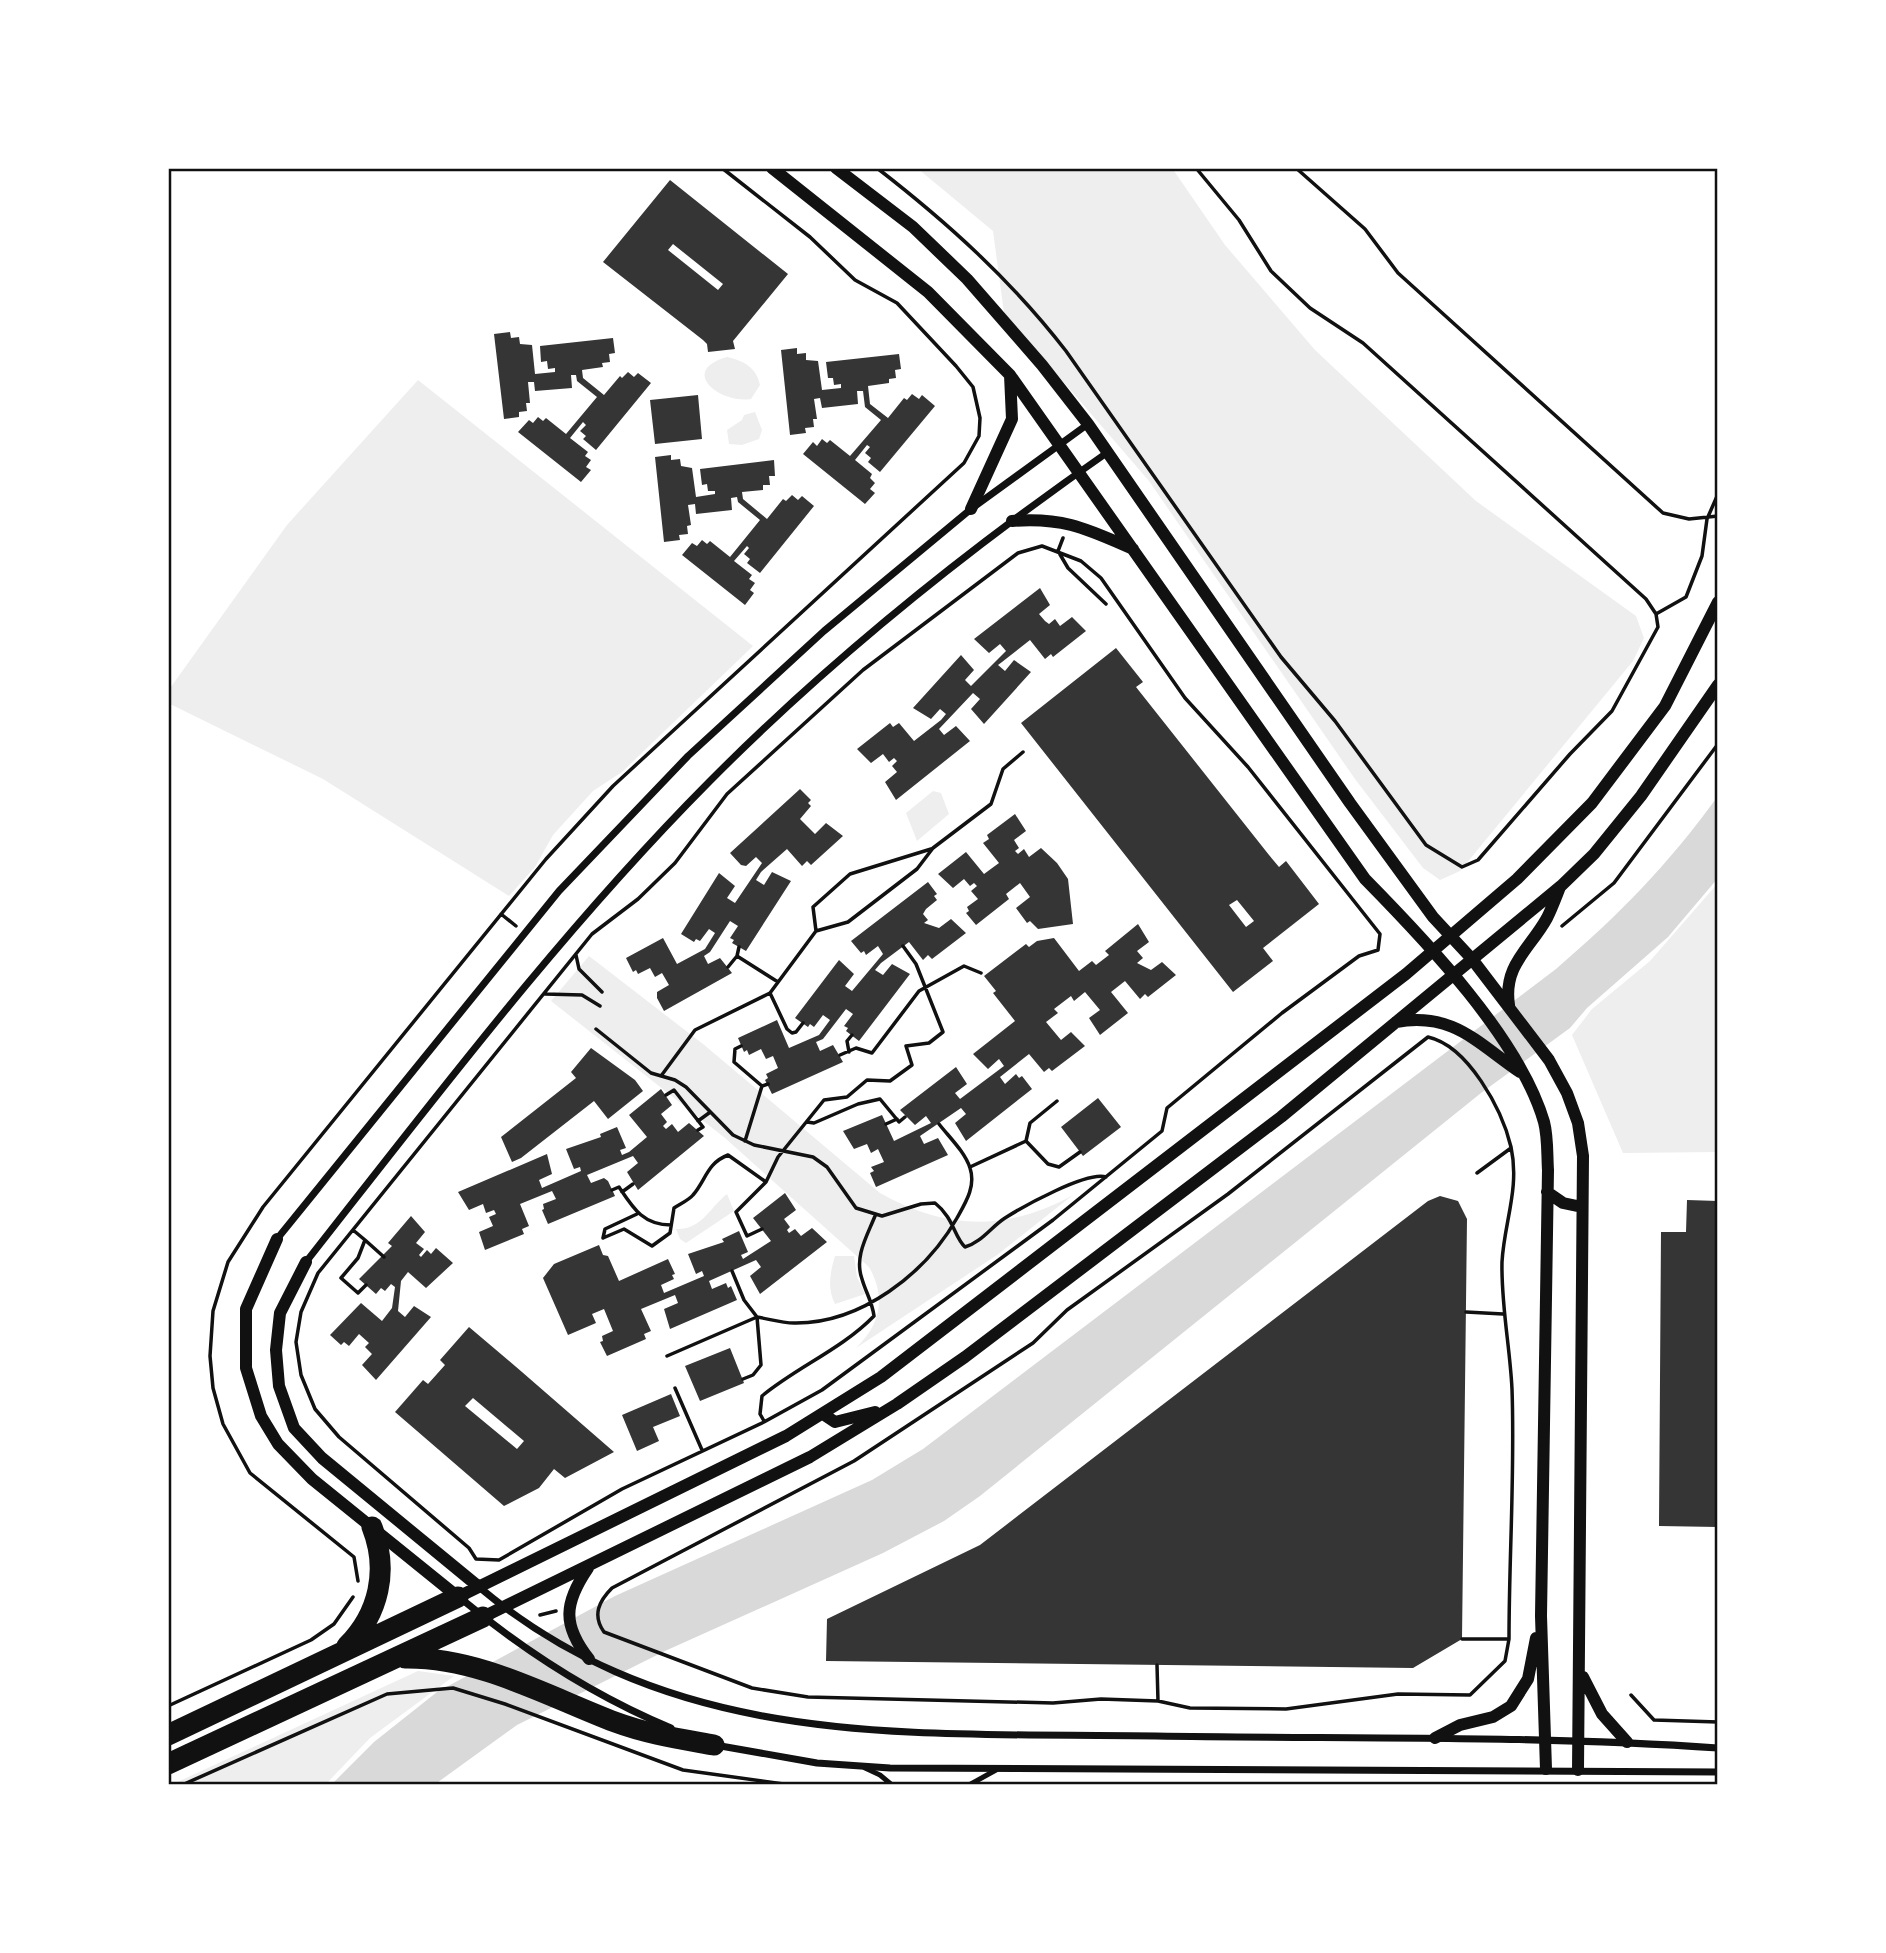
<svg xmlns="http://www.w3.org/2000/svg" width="1886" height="1953" font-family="'Space Grotesk',sans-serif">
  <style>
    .green { fill: #eee }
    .water { fill: #d9d9d9 }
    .building { fill: #353535; fill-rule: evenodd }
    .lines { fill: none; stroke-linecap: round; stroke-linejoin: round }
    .path { stroke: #111; stroke-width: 3.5 }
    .service { stroke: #111; stroke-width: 5 }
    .minor { stroke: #111; stroke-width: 7 }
    .tertiary { stroke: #111; stroke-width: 12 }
    .motorway { stroke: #111; stroke-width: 21 }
    .neatline { fill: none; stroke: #111; stroke-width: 2.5 }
  </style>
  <rect width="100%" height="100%" fill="#fff"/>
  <path class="green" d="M917 168H1172L1225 245 1315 350 1476 501 1636 616 1644 638 1633 661 1460 871 1440 880 1423 868 1355 779 1149 481 1004 313 993 231Z
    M727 357C744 361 756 367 760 385L751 399C720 404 678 371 727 357Z
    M418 380 753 646 622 772 593 791 553 835 535 867 509 896 323 779 168 703V691L287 525Z
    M755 412 762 430 759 439 742 445 729 444 727 430 742 420 744 415Z
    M933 791 941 793 949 814 917 841 906 813Z
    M1718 883V1152L1623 1153 1572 1035 1592 1009 1650 961Z
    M589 956 703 1044 880 1193C946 1230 1006 1232 1073 1195L997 1255 856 1348C881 1324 886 1297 869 1267L725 1138 551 1001Z
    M727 1194 734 1211 686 1243 680 1239 676 1229C702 1230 710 1207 727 1194Z
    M835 1256H854L857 1277 865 1294 835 1304C827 1288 830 1273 835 1256Z
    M418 1671 454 1676 370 1738 325 1785H171Z"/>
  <path class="water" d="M1718 796V878L1668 937 1587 1008 1570 1028 1481 1093 980 1496 944 1521 883 1553 665 1651 517 1725 434 1785H331L374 1742 437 1692 615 1596 872 1480 923 1449 1556 969C1621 913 1667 866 1718 796Z"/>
  <path class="building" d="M670 180 788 274 733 341 735 349 708 352 707 344 703 340 603 262ZM673 244 723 284 718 290 668 250Z
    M510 332 511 338 519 337 520 344 532 345 535 374 555 372V368L548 369 547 361 541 362 540 346 613 338 615 353 609 354 610 362 602 363 603 367 582 370 583 378 604 395 620 376 622 378 628 372 634 377 638 373 651 383 596 450 583 439 586 436 580 431 586 425 583 422 570 438 588 452 585 456 591 460 586 467 591 470 581 482 518 432 529 420 533 423 538 417 543 421 546 418 566 434 597 397 577 381 576 375H571L572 388 535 391 534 382H528L530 403H526L527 411 519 412V417L504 419 494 334Z
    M797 348V354L806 353V360L818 361 822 390 841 388V384L834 385 833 378H828L826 362 899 354 901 369 895 370 896 378 889 379V383L868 386 870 404 888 418 904 398 907 400 912 394 919 399 922 395 935 406 880 472 868 462 871 458 865 453 870 447 867 445 855 460 872 474 870 478 875 483 870 489 875 493 865 504 803 454 813 442 817 446 822 439 827 443 830 440 850 456 881 420 865 407 863 391H857L858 404 822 408 820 398 814 399 817 419H813L814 427 805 428 806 433 790 435 781 350Z
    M698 395 702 439 655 444 650 400Z
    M671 455V460L680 459 681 466 692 468 696 497 715 494V491H708L707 484 702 485 700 469 774 460 775 476H769L770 485H763V490L742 492 743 499 767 519 783 499 786 501 792 495 798 500 802 496 814 506 760 573 747 563 750 559 744 554 749 548 747 546 734 561 752 575 749 579 755 583 750 590 754 593 745 605 682 555 692 543 697 546 702 540 707 544 710 541 730 557 760 520 738 502 737 497 731 498 732 510 696 514 695 504 688 505 691 525 687 526 688 534 679 535 680 540 664 542 655 457Z
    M1040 588 1050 605 1039 614 1045 621 1049 624 1055 619 1060 626 1072 617 1086 631 1053 657 1051 654 1045 659 1030 640 1002 662 998 665 1005 671 1014 660 1031 672 984 724 971 709 980 699 973 693 939 729 944 735 956 726 970 741 896 800 885 782 897 772 892 766 897 761 894 758 889 762 883 754 871 763 857 749 890 723 893 727 899 723 914 741 941 720 946 714 940 709 931 719 913 708 961 655 974 670 965 680 971 686 1006 651 1000 644 989 653 974 639Z
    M1116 648 1143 682 1136 687 1269 855 1279 867 1286 861 1319 904 1263 948 1273 961 1233 992 1021 723ZM1237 900 1254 921 1246 927 1229 905Z
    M800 789 811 800 808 803 811 806 800 819 815 834 826 823 843 836 811 865 807 861 802 866 787 849 761 872 756 880 764 885 772 872 791 881 746 951 732 943 734 940 730 938 738 926 730 921 710 952 704 956 708 964 720 958 732 973 664 1011 657 998V992L669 985 662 973 655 977 650 968 638 974 636 970 633 972 626 958 663 938 677 964 705 949 715 933 709 929 700 941 696 939 694 942 681 934 719 873 735 886 727 898 735 903 762 863 756 857 746 866 741 865 730 853Z
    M1015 814 1026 831 1014 840 1019 848 1015 851 1018 854 1024 849 1029 857 1041 848 1057 863 1068 879 1073 924 1038 929 1030 921 1027 923 1016 908 1030 897 1020 883 1006 894 1009 899 976 925 966 913 969 911 967 907 978 899 971 891 977 886 974 883 970 886 964 879 953 888 938 874 966 852 984 874 999 863 983 843 989 839 987 835Z
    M928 882 937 894 934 896 937 900 926 909 923 914 928 920 924 923 939 928 951 919 966 933 932 959 928 955 923 960 909 942 881 963 875 970 883 975 892 964 910 974 859 1041 846 1031 848 1028 844 1026 853 1014 846 1009 823 1039 816 1042 820 1051 833 1045 843 1062 772 1094 765 1080 768 1078 766 1074 778 1068 773 1056 766 1059 761 1049 749 1055 747 1050 744 1052 738 1038 777 1020 789 1048 819 1035 830 1020 823 1015 814 1027 810 1024 808 1027 795 1018 839 960 854 974 845 986 852 991 883 954 878 946 866 955 864 951 861 953 851 941Z
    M1138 924 1149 942 1137 951 1143 958 1137 963 1151 970 1162 962 1176 975 1148 997 1145 994 1140 999 1125 981 1111 992 1128 1013 1100 1035 1089 1018 1100 1010 1085 992 1074 1001 1071 996 1054 1009 1058 1013 1046 1022 1061 1040 1071 1032 1085 1046 1052 1071 1049 1068 1044 1072 1029 1054 1000 1077 1005 1084 1016 1074 1019 1078 1022 1076 1032 1089 966 1141 955 1123 966 1114 961 1108 920 1136 924 1144 938 1138 948 1155 876 1187 870 1173 874 1171 871 1167 884 1162 878 1149 871 1153 867 1144 854 1149 843 1131 882 1115 894 1141 931 1123 926 1116 915 1125 900 1110 956 1067 967 1084 955 1093 960 1099 1004 1066 999 1059 988 1069 973 1054 1015 1021 993 993 996 991 984 976 1026 944 1029 947 1037 941 1054 938 1079 971 1092 961 1096 965 1109 955 1105 951Z
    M591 1048 635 1080 643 1091 608 1119 594 1101 521 1158 512 1162 501 1137 576 1078 571 1072Z
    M661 1089 672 1105 661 1114 667 1122 663 1126 666 1129 672 1124 678 1132 689 1123 704 1136 638 1190 627 1172 638 1163 633 1156 587 1175 591 1183 604 1178 608 1181 615 1196 548 1224 542 1210 544 1209 543 1204 556 1199 552 1191 520 1204 529 1226 522 1229 524 1234 485 1250 479 1232 493 1226 489 1217 496 1214 494 1210 486 1213 483 1204 469 1210 458 1192 547 1154 552 1174 539 1180 542 1188 581 1171 580 1167 574 1169 566 1149 601 1137 600 1134 617 1127 626 1148 620 1150 622 1155 629 1152 647 1137 629 1115Z
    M1098 1098 1121 1127 1083 1156 1061 1127Z
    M785 1193 796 1210 784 1219 790 1227 787 1230 789 1233 795 1229 801 1236 812 1228 827 1242 760 1294 750 1276 761 1267 756 1260 709 1281 712 1289 726 1283 728 1288 731 1286 737 1300 670 1329 664 1309 678 1303 675 1295 641 1309 651 1331 644 1334 646 1339 607 1356 600 1342 603 1341 602 1336 613 1331 604 1309 592 1314 596 1323 568 1335 543 1278 554 1264 599 1245 603 1255 608 1256 619 1281 668 1259 675 1274 672 1275 674 1279 661 1285 664 1293 704 1276 702 1271 696 1274 688 1254 724 1242 722 1239 739 1231 748 1252 741 1255 743 1259 771 1241 753 1218Z
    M1440 1196 1458 1201 1467 1219 1462 1639 1413 1668 826 1661 827 1619 980 1545 1428 1201Z
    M1687 1200 1718 1201V1527L1659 1526 1661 1232H1686Z
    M411 1216 425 1232 416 1243 424 1249 419 1255 421 1257 427 1250 431 1254 436 1248 453 1263 426 1288 408 1272 401 1281 398 1311 405 1317 414 1306 431 1317 376 1380 362 1365 372 1354 365 1347 369 1343 359 1334 349 1346 344 1342 341 1345 330 1335 361 1303 382 1321 392 1308 395 1287 391 1284 385 1291 381 1288 376 1294 359 1279 392 1246 388 1243Z
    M469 1327 522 1372 614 1452 565 1478 554 1469 539 1488 504 1506 395 1412 423 1380 428 1384 445 1365 440 1360ZM473 1398 524 1441 517 1449 465 1406Z
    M730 1348 744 1383 700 1401 685 1366Z
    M671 1394 680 1416 653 1427 659 1441 637 1451 622 1415Z"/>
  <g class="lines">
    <path class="path" d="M877 168C948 223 1011 280 1066 351L1281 657 1335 721 1426 845 1462 867 1478 860 1570 754 1612 711 1658 627 1656 614 1646 599 1363 343 1310 308 1271 271 1239 220 1196 168
      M1296 168 1365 229 1398 273 1663 513 1689 519 1718 516
      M1063 538 1058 551 1068 568 1106 604
      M1042 546 1081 561 1101 578 1185 698 1248 767 1380 934 1378 950 1359 956 1282 1013 1167 1108 1162 1131 1053 1220 822 1390 764 1422 622 1489 499 1560 476 1559 469 1548 339 1437 315 1409 301 1375 296 1342 301 1312 318 1273 592 934 638 899 675 863 727 794 863 670 1018 553Z
      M1656 614 1686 597 1702 556 1707 519 1718 494
      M501 914 516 926
      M1562 926 1614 883 1718 744
      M816 931 813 907 850 874 931 849
      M739 947 737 956 778 982
      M576 955 579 969 602 992
      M728 967 737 956
      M770 993 787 1029 792 1033 796 1032 803 1023
      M545 994 582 995 600 1006
      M596 1029 651 1073 675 1080 686 1087 733 1135 754 1145 813 1157 827 1167 856 1208 882 1216 921 1204 935 1203C954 1218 954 1237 965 1247 982 1242 991 1227 1005 1218 1024 1206 1087 1171 1106 1177
      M1428 1037C1468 1046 1502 1109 1511 1147 1520 1188 1504 1223 1502 1262 1501 1305 1510 1347 1512 1389 1515 1472 1509 1556 1509 1639L1505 1661 1470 1695 1398 1694 1286 1709 1190 1708 1158 1701 1101 1699 1053 1703 808 1697 752 1688 604 1632C592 1615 599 1601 612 1588L854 1461 1033 1343 1067 1310 1228 1194Z
      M741 1046 735 1049 734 1062 762 1086
      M849 1052 847 1041 852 1035
      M840 1055 856 1048 872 1053 919 991 964 966 981 973
      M661 1076 695 1030 770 993 816 931 848 922 917 869 933 848 991 804 1003 769 1023 752
      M666 1095 674 1090 703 1127 698 1130
      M698 1121 709 1113
      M807 1122 814 1123 858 1104 880 1099 899 1122 905 1117
      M886 1124 897 1119
      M745 1141 762 1086 768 1084
      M1026 1141 1048 1164 1059 1167 1080 1152
      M970 1167 1026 1141 1030 1123 1057 1101
      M1477 1173 1511 1148
      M612 1190 619 1187C633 1208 643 1225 671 1225
      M622 1192 633 1184
      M762 1229 747 1236 736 1212 766 1182 778 1157 824 1100 847 1097 867 1080 890 1081 912 1065 906 1046 929 1043 943 1032 916 964 903 946
      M353 1230 365 1240 358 1258 341 1278 358 1293 366 1285
      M603 1238 624 1229 652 1246 670 1233 674 1208C680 1204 689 1200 693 1195 706 1180 707 1163 728 1155L766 1182
      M603 1238 605 1229 637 1214
      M365 1240 384 1257
      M732 1271 744 1300 757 1317C769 1319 782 1323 794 1323 861 1324 926 1273 957 1218 966 1202 976 1186 970 1168 965 1152 949 1137 939 1124
      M1466 1312 1503 1314
      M667 1356 757 1317 761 1365 753 1375 743 1379
      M675 1388 702 1450
      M764 1421 760 1414 762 1396C797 1367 842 1349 874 1316 872 1301 866 1293 862 1279 854 1257 867 1236 875 1216
      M358 1581 354 1557 250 1473 223 1424 213 1388 210 1356 213 1311 228 1262 263 1207 546 859 613 786 964 463 979 436 980 418 973 387 956 366 897 303 855 280 810 237 722 168
      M540 1615 556 1611
      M1462 1639H1509
      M1157 1665 1158 1701
      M1631 1695 1654 1720 1718 1722
      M168 1706 311 1640 334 1624 353 1597
      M182 1785 387 1694 453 1688 505 1704 683 1770 791 1785"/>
    <path class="service" d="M865 1768 880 1775 892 1785
      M969 1785 996 1770"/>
    <path class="minor" d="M277 1239 559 891 688 756 824 631 971 509 1088 424
      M306 1262C435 1098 562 930 709 782 830 660 967 550 1108 452
      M479 1587C677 1753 915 1732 1156 1736 1343 1739 1531 1735 1718 1748
      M459 1597C523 1650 594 1696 671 1728
      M715 1745 817 1763 890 1768 1718 1772"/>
    <path class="tertiary" d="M772 168 928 292 1010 375 1365 879C1426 941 1520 1039 1544 1122 1548 1137 1547 1155 1548 1170L1541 1616 1546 1769
      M836 168 913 227 967 279 1042 365 1088 424 1350 803 1433 917 1472 959 1549 1060 1567 1093 1578 1123 1583 1156 1578 1770
      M971 509 1012 419 1010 375
      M1012 521C1064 517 1087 529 1133 549
      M1509 1005C1503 965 1530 949 1547 918 1552 908 1556 897 1560 887
      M1396 1022C1453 1012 1476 1042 1520 1072
      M1547 1192 1563 1203 1582 1207
      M277 1239 246 1309V1368L261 1416 278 1444 312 1479 458 1597 786 1436 881 1377 1406 974 1517 879 1592 803 1665 706 1718 602
      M306 1262 280 1313 276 1350 279 1386 294 1428 322 1458 479 1587
      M823 1414 835 1422 875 1412
      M588 1568C564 1603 562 1625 589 1659
      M483 1617 810 1457 897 1404 965 1357 1281 1117 1561 886 1594 854 1641 796 1718 685
      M1583 1677 1602 1714 1627 1742
      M1435 1738 1460 1725 1493 1717 1511 1706 1528 1679 1536 1638"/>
    <path class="motorway" d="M347 1646C379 1614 389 1570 372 1527
      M405 1658C479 1657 547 1696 615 1722 647 1734 681 1739 714 1745
      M168 1735 458 1597
      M168 1764 483 1617"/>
  </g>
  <rect width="1886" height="1953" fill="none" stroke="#ffffff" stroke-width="340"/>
  <rect x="170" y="170" width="1546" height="1613" class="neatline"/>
</svg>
